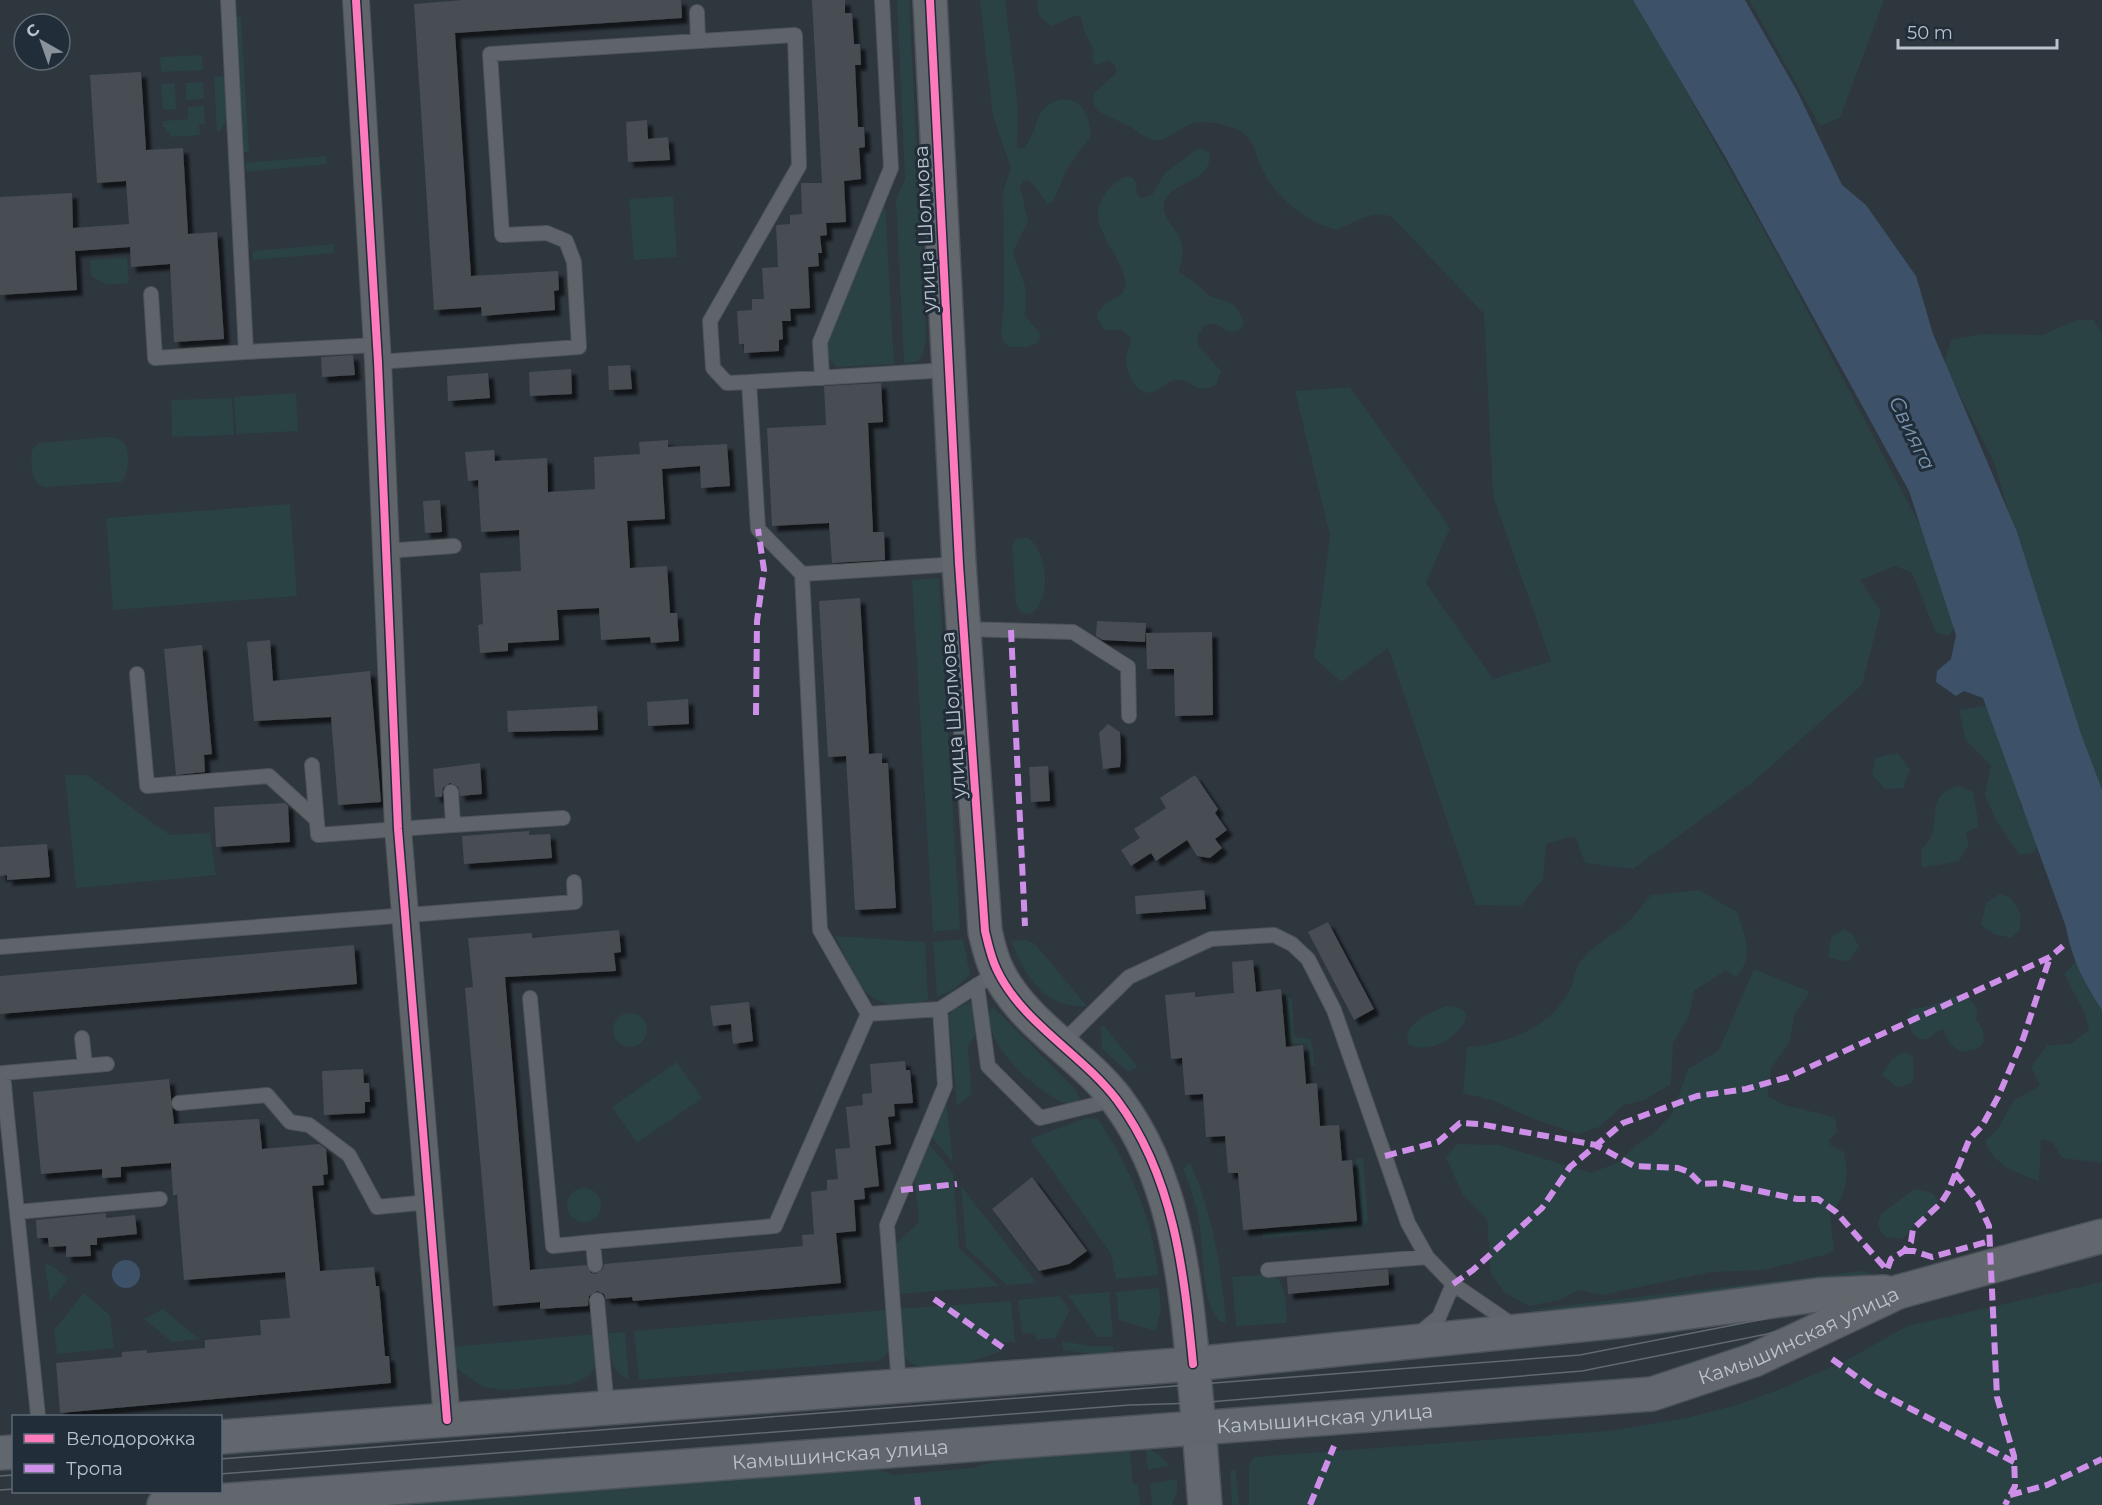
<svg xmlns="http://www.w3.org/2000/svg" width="2102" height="1505" font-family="Montserrat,sans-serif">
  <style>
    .green { fill: #2b4244 }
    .water { fill: #3d5269 }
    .building { fill: #474d53; filter: url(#shadow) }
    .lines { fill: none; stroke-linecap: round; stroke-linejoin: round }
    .lane-casing { stroke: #4d5258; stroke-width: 16 }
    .street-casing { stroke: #4d5258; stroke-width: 28 }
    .secondary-casing { stroke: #4d5258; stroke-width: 36 }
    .primary-casing { stroke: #4c535a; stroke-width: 36 }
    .lane { stroke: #5f646b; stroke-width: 14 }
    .street { stroke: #5f646b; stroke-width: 26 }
    .secondary { stroke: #63686f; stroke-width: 33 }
    .primary { stroke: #61676c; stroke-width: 33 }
    .tram { stroke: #63686f; stroke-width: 1.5 }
    .quiet { stroke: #ce8fe9; stroke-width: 6; stroke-dasharray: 12 6; stroke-linecap: butt }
    .cycleway-casing { stroke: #212d39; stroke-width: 11 }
    .cycleway { stroke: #fd7abc; stroke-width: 8 }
    .labels { text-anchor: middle; stroke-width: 6; stroke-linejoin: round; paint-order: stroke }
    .street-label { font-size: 20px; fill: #bac3cd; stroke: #212d39 }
    .water-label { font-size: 21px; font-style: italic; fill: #7b95af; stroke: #212d39 }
  </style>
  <defs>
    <filter id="shadow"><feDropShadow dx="5.5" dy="5.5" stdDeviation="1.5" flood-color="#0009"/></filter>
  </defs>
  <rect width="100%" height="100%" fill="#2e363e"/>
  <path class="green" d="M897 0H909L926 339 923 355 916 362 904 363 896 200 905 179Z
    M980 0H1005L1018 107 1017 148H1024C1033 138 1034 126 1040 114 1050 98 1072 93 1084 110 1089 117 1090 129 1091 137L1079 151 1066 171 1053 202 1048 204 1029 180 1024 181 1020 186 1028 221 1013 252 1026 289 1025 316 1041 334 1038 343 1027 347H1009L1003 342 1001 332 1004 303 1003 192 1011 168 993 117Z
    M1038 0H1635L1782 263 1940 563 1960 619 1949 636 1936 633 1912 573 1895 566 1860 580 1881 611 1862 685 1753 782 1633 869 1585 863 1575 836 1546 844 1543 879 1521 906 1476 905 1388 648 1341 682 1314 657 1330 536 1295 391 1350 387 1450 528 1426 583 1493 679 1551 661 1493 496 1484 314 1393 218C1373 208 1356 222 1337 230 1305 222 1276 198 1261 167 1255 154 1254 137 1238 130 1225 124 1201 119 1188 125 1179 129 1169 138 1160 140 1146 142 1137 130 1127 125 1114 118 1089 113 1093 94L1116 73V67L1109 61 1096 65 1092 61 1093 48 1084 31 1081 17 1075 16 1052 26C1041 20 1035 13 1038 0Z
    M1749 0H1884L1840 118 1820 126Z
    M235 17H241L249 152H243Z
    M202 55 203 70 161 72 160 57Z
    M228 76C228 93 233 122 217 133L214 77Z
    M203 82 204 99 186 100V83Z
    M175 83 176 109H163L161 84Z
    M204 106 205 124H199L200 135 172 137 163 126V121L188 119V107Z
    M1199 148 1209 152C1214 181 1179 180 1167 197 1155 214 1179 229 1182 244 1184 255 1180 263 1179 272L1197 284 1209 296 1229 302 1236 307 1244 322 1241 329C1229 335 1225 330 1215 323L1206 325 1197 336 1198 345 1221 371 1216 385C1194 396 1193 379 1177 380 1167 380 1162 390 1153 392 1138 397 1126 374 1126 361 1126 353 1130 346 1131 338L1121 330H1104L1097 317C1101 302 1112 302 1123 293 1138 257 1059 219 1124 177H1132L1136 182 1137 194 1141 198 1152 195 1165 173Z
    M326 156 327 164 247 172 246 163Z
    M673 196 677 257 634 260 629 199Z
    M885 202 894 364 837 367 828 358V342Z
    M333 244 334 253 253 260V251Z
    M127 258 129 283 107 285 91 276 90 260Z
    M2077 320H2094L2102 334V800L2057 678 1994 462 1944 364 1951 340 1984 334 2042 335Z
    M296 393 298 431 236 434 234 397Z
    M232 398 234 435 172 437 171 400Z
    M106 437C112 437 121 438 125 444 130 453 129 475 121 482L45 487C29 483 31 464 32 450L39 443Z
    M290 504 297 596 113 610 106 518Z
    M1027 537C1048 550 1053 602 1030 614L1021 612 1016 605 1012 545 1016 539Z
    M939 578 960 929 933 932 912 580Z
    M1990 705 2014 774 2021 806 2042 836 2034 852 2020 855 1996 821 1985 795 1991 765 1965 739 1959 710Z
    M1898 753 1910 770 1903 788 1885 789 1872 775 1875 758Z
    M65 775H87L170 835 210 833 216 875 76 888Z
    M1959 786 1973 792 1979 826 1966 833 1969 844 1959 861 1922 868 1921 850C1923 847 1928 843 1930 839 1939 819 1927 792 1959 786Z
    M1699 890 1737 912C1746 939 1755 954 1736 978L1726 970 1694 991 1689 1016 1673 1043 1671 1084 1645 1100 1624 1105 1599 1127 1578 1134 1534 1119 1491 1100 1463 1093 1467 1047C1509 1043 1547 1029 1569 992 1574 983 1574 971 1580 962 1592 945 1612 937 1627 923 1635 915 1643 904 1651 895Z
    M1999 894 2011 898 2021 914 2020 930 2011 938 1994 934 1981 925 1986 903Z
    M1844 929 1852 934 1859 946 1850 960 1841 961 1828 957 1831 938Z
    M835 936 925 942 928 1000C908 1009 884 1008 867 993 858 986 841 948 835 936Z
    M963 939 970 975 953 990 937 997 933 942Z
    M1025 940 1034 943 1087 1006C1044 1009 1026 977 1011 941Z
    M2080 957 2102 964V1163L2062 1158 2052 1141 2041 1140 2039 1181C2015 1172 1995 1167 1985 1141L1997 1130 2014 1100 2040 1086 2031 1067 2047 1045 2071 1044 2089 1029 2084 1012 2064 974Z
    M1754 969 1810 992 1794 1015 1790 1042 1771 1068 1768 1096 1784 1105 1835 1117 1837 1132 1829 1140 1830 1145 1844 1152C1850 1175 1846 1197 1830 1215L1834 1250 1824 1255 1764 1270 1711 1272 1602 1295 1579 1290 1560 1300 1529 1306 1505 1293 1491 1274 1487 1219 1462 1194 1446 1157 1457 1144 1499 1145 1591 1173 1619 1162 1637 1144 1652 1135 1672 1114 1688 1069 1719 1050Z
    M1285 992 1292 1000 1294 1037 1311 1039 1315 1066H1310L1307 1044 1289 1043Z
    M1960 994C1972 1000 1980 1005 1976 1020L1983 1030 1984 1041 1978 1049 1960 1052 1950 1044 1943 1030C1935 1031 1933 1037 1926 1039 1910 1043 1907 1019 1910 1010L1930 1006Z
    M970 1002 973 1003 978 1031 968 1047 972 1094 957 1106 949 1016 953 1009Z
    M1446 1006C1494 1005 1444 1060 1409 1045 1399 1025 1431 1012 1446 1006Z
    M994 1008 1075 1089 1080 1097 1078 1102 1068 1105C1034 1090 995 1055 987 1017L990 1010Z
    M613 1030a17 17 0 1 1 34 0a17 17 0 1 1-34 0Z
    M1101 1026H1104L1138 1067 1128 1072 1102 1049Z
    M1904 1052 1913 1056 1914 1079 1911 1084 1897 1087 1882 1075 1891 1060Z
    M677 1062 702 1098 637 1143 612 1107Z
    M946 1100 953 1163 931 1136Z
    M1086 1118 1097 1119 1100 1122C1130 1169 1153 1218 1158 1275L1116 1279 1111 1254 1030 1139Z
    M928 1142 953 1173 959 1248 999 1286 899 1294 895 1245 919 1222 914 1176Z
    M1363 1158 1368 1220 1363 1228 1263 1238V1233L1362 1224 1356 1159Z
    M1190 1162C1213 1214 1221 1266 1226 1322H1220C1200 1299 1205 1265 1201 1237 1199 1213 1192 1191 1183 1169Z
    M961 1186 1037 1283 1007 1285 966 1248Z
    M567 1205a17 17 0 1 1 34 0a17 17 0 1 1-34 0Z
    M1914 1189 1933 1193 1938 1201 1936 1205 1902 1239 1886 1237C1878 1230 1876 1223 1882 1213Z
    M45 1265H51L68 1279 50 1301Z
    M1861 1271 1875 1274 1687 1302 1517 1311Z
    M1271 1274C1289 1284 1285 1305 1287 1323L1236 1326 1232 1277Z
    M2102 1282V1505H1249V1465L1254 1457 1608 1431 1686 1418 1737 1405 1783 1388 1847 1360 1907 1326Z
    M1159 1288 1161 1309 1156 1331 1119 1320 1116 1292Z
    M1109 1292 1113 1337H1097L1068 1295Z
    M84 1293 110 1315 114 1348 57 1354 54 1330Z
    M1060 1296 1070 1310 1055 1338 1036 1340 1035 1333 1022 1334 1018 1300Z
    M1011 1301 1015 1342 1000 1343 1001 1351C977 1360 925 1380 905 1358L898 1309Z
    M163 1309 199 1339 172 1342 144 1319Z
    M886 1310C888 1327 897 1355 877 1361L639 1380 634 1331Z
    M625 1332 629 1379C609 1373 610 1351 609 1333Z
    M595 1334 596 1367 588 1376 572 1384 504 1390 483 1387 456 1368 452 1347Z
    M1062 1341 1090 1346H1113L1114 1354 1100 1355 1063 1350Z
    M1145 1446 1161 1456 1170 1466 1148 1470Z
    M1130 1448 1133 1484H1138L1140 1505H313L863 1465 895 1475 972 1468 1020 1454Z
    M1234 1469 1236 1473 1239 1505H1232L1230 1471Z
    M1177 1479V1492L1172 1505H1152L1150 1484Z"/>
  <path class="water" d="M1633 0H1745L1797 91 1842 185 1866 205 1916 276 1933 334 2017 532 2080 731 2102 790V1010C2084 982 2072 960 2066 927L1983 698 1964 691 1956 696 1936 682 1937 671 1951 659 1956 635 1909 491 1726 158Z
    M112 1274a14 14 0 1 1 28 0a14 14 0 1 1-28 0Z"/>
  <path class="building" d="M462 0H681L682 18 455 33 471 276 558 271 559 290 554 291 555 310 482 316 481 307 434 310 414 4Z
    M812 0H845V13H852L854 44H860L861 65H855L858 127H864L865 147 859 148 861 179 844 181 846 222 826 223 827 235 820 236 822 253H818L819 266 808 267 810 308 790 309 791 321H782L783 339 779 340V351L744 353V344H739L737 311 752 310V299H764L762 268 778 267 776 225 790 224V215L802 214 801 183H822Z
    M141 72 146 150 183 148 188 234 217 232 224 339 174 342 170 264 131 267 130 247 75 251 77 290 0 295V197L72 193 73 228 129 224 126 181 97 183 90 75Z
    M647 120 648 139 668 137 670 160 628 162 626 122Z
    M353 355 355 375 322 377 321 357Z
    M630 365 632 389 609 390 608 366Z
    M571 369 572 394 530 396 529 372Z
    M488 373 490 398 448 401 447 376Z
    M881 383 883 422 868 423 873 532H884L885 560 832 563 829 523 772 526 767 428 826 425 824 386Z
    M668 440V447L727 444 730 486 701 488 700 466 662 469 665 519 627 521 630 568 667 566 670 613H677L679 641 651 643 650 637 601 640 599 608 557 610 559 640 508 643V651L480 653 478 625 483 624 480 573 521 571 519 530 481 532 478 480 468 481 465 452 494 450 495 461 547 458 548 492 595 489 594 457 640 454 639 442Z
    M440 500 442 532 425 533 423 501Z
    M860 598 869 754 882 753V763H888L896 908 855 910 846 756 828 757 819 601Z
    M1097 621 1146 623 1145 642 1103 640 1096 636Z
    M1212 632 1213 715 1175 716 1174 669H1147L1146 633Z
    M270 640 273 681 370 671 381 802 338 805 331 717 254 721 247 642Z
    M202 645 212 754 204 755 205 772 176 775 164 649Z
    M688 699 689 724 648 726 647 702Z
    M597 706 598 730 508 732 507 711Z
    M1108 724 1120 732 1121 756 1120 767 1103 769 1099 733Z
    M480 763 482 794 460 796 458 787 450 783 443 788 442 797H435L433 769Z
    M1048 766 1050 801 1031 802 1029 767Z
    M1195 775 1218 809 1215 813 1227 830 1215 839 1222 848 1210 858 1197 856 1187 840 1156 861 1151 853 1131 866 1121 850 1140 838 1134 829 1166 808 1160 798Z
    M285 803 288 806 290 842 216 847 214 807Z
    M529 831V835L550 834 552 858 464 864 462 836Z
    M47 844 50 877 7 880V875L0 876V847Z
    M1204 890 1206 909 1136 914 1135 896Z
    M1328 922 1374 1009 1354 1020 1308 932Z
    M619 930 621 952 614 953 616 971 505 977 530 1270 586 1265 591 1273 596 1274 603 1269 604 1264 803 1246 802 1235 814 1234 811 1192 827 1190V1180L838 1179 835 1149 850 1148 846 1107 863 1105 862 1094 872 1093 870 1064 905 1061 906 1070H910L913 1103 894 1104 895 1116 888 1117 891 1144 875 1146 879 1186 864 1188 865 1199 854 1200 856 1231 836 1233 841 1283 633 1301 632 1297 606 1299 604 1294 597 1291 589 1296 588 1306 540 1309V1302L493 1306 465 988 473 987 468 938 532 933V938Z
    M354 945 357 984 0 1014V976Z
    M1253 960 1256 992 1281 989 1286 1047 1303 1045 1306 1084 1317 1083 1320 1126 1339 1125 1342 1161 1352 1160 1357 1221 1243 1230 1238 1173H1228L1225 1136 1206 1137 1203 1094 1185 1095 1182 1058 1171 1059 1165 995 1195 992V997L1234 993 1232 962Z
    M749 1002 753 1041 733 1044 731 1024 713 1026 710 1006Z
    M363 1069 364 1083H369L370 1102H365V1113L324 1115 322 1071Z
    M169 1079 174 1124 259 1119 262 1149 319 1144 326 1149 328 1174 323 1175 324 1185 312 1186 320 1271 374 1267 376 1286H379L385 1356H389L391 1383 60 1413 56 1363 122 1357V1352L147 1350V1353L205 1348V1340L261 1335 260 1320 290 1318 285 1272 184 1280 177 1195H173L171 1163 121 1167V1177L102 1178V1169L41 1174 33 1092Z
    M1032 1177 1087 1251 1069 1264 1039 1271 992 1209Z
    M106 1213V1218L135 1215 137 1234 97 1238V1245H90L91 1256 66 1257V1246L49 1247 48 1238H37L36 1220Z
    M1388 1269 1389 1285 1288 1294 1287 1277Z"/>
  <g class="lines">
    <defs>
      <path id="lane" d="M697 12 698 41
        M151 294 155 358 246 352 228 0
        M246 352 377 345
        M378 362 579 347 574 262 566 241 547 233 502 235 490 54 795 35 799 166 710 321 713 368 727 383 749 382 758 529 802 574 820 930 868 1014 940 1009 998 972
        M822 378 820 342 891 168 882 0
        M749 382 948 370
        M386 551 454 546
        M802 574 959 564
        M963 629 1073 632 1128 667 1129 716
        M137 674 147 786 269 776 316 819
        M312 765 318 835 453 825 451 792
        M453 825 563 818
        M0 947 575 902 574 882
        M977 985 988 1066 1040 1118 1114 1100
        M530 998 553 1246 593 1242
        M82 1038 85 1066
        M1062 1043 1129 977 1211 939 1274 935 1292 944 1308 959 1334 1010 1408 1223 1427 1257 1453 1284 1513 1325
        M179 1103 267 1095 290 1122 309 1125 349 1155 377 1207 429 1202
        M6 1106 3 1073 107 1064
        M0 1107 6 1106 38 1416
        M17 1212 160 1199
        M595 1265 593 1242 775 1226 868 1014
        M1268 1270 1427 1257
        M597 1300 607 1408
        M1417 1335 1439 1317 1453 1284
        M899 1386 887 1225 945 1086 940 1009"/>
      <path id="street" d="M356 0 378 362 398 829 447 1420"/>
      <path id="secondary" d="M930 0 959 564 985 931C988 944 991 958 997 970 1022 1023 1082 1054 1117 1100 1174 1176 1184 1272 1193 1364
        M1199 1428 1205 1505"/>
      <g id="primary">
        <path d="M1193 1364 1199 1428"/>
        <path d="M220 1437 1193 1364 1629 1320 1818 1295 1884 1292"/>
        <path d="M0 1453 14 1452"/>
        <path id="s1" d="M164 1505 1652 1394 1754 1360 1898 1292 2102 1236"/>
      </g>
    </defs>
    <use href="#lane" class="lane-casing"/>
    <use href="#street" class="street-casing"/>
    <use href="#secondary" class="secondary-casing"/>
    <use href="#primary" class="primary-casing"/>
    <use href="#lane" class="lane"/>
    <use href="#street" class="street"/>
    <use href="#secondary" class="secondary"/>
    <use href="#primary" class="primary"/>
    <path class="tram" d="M220 1459 1580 1355 1764 1319 2102 1229
      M220 1474 1130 1405 1197 1403 1582 1371 1767 1334 2102 1243
      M0 1476 14 1475
      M0 1490 14 1489"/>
    <path class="quiet" d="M1011 630 1025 926
      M756 715 757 621 764 570 758 529
      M1385 1156 1438 1142 1460 1123 1479 1124 1596 1145 1634 1166 1678 1168 1689 1172 1701 1184 1722 1183 1797 1199H1818L1836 1212 1887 1270 1891 1259 1904 1251 1911 1242 1913 1229 1941 1203 1948 1192 1969 1140 1982 1126 1998 1097 2023 1039 2050 957
      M1955 1173 1978 1202 1989 1226 1997 1397 2014 1456 2015 1486 2005 1505
      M901 1190 957 1184
      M1904 1251H1914L1932 1257 1990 1241
      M1453 1284 1473 1270 1542 1208 1570 1167 1623 1123 1697 1096 1746 1089 1788 1077 2050 957 2063 946
      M934 1299 1005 1349
      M1832 1359 1878 1392 2014 1462
      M2010 1495 2047 1485 2102 1459
      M917 1497 918 1505
      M1310 1505 1334 1446"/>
    <defs>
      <path id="cycleway" d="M356 0 378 362 398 829 447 1420
        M930 0 959 564 985 931C988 944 991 958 997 970 1022 1023 1082 1054 1117 1100 1174 1176 1184 1272 1193 1364"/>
    </defs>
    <use href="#cycleway" class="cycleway-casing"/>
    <use href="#cycleway" class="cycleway"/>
  </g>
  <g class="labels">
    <g class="street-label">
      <text transform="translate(925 229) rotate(-93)" y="7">улица Шолмова</text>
      <text transform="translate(953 715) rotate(-94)" y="7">улица Шолмова</text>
      <text dy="7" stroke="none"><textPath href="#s1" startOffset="1650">Камышинская улица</textPath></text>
      <text dy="7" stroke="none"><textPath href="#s1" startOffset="1164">Камышинская улица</textPath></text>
      <text dy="7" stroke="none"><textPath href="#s1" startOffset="678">Камышинская улица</textPath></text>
    </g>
    <g class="water-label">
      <text transform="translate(1912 433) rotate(64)" y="7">Свияга</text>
    </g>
  </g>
  <rect x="12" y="1415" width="210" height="78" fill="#212d39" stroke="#5e6974" stroke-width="1.5"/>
  <rect x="24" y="1434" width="30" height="9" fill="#fd7abc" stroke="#5e6974" stroke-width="1.5"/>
  <text x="66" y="1445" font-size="18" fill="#bac3cd">Велодорожка</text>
  <rect x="24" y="1464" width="30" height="9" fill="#ce8fe9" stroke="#5e6974" stroke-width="1.5"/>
  <text x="66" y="1475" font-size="18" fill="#bac3cd">Тропа</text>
  <g transform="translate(42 42) rotate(320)"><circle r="28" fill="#212d39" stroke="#5e6974" stroke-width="1.5"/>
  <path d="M0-4.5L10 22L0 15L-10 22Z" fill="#89929b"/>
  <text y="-9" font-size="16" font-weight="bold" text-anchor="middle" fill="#bac3cd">С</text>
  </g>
  <path d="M1898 39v9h159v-9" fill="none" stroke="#bac3cd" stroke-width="3"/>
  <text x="1907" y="39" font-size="18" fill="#bac3cd" stroke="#212d39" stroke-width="4.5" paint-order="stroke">50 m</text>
</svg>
